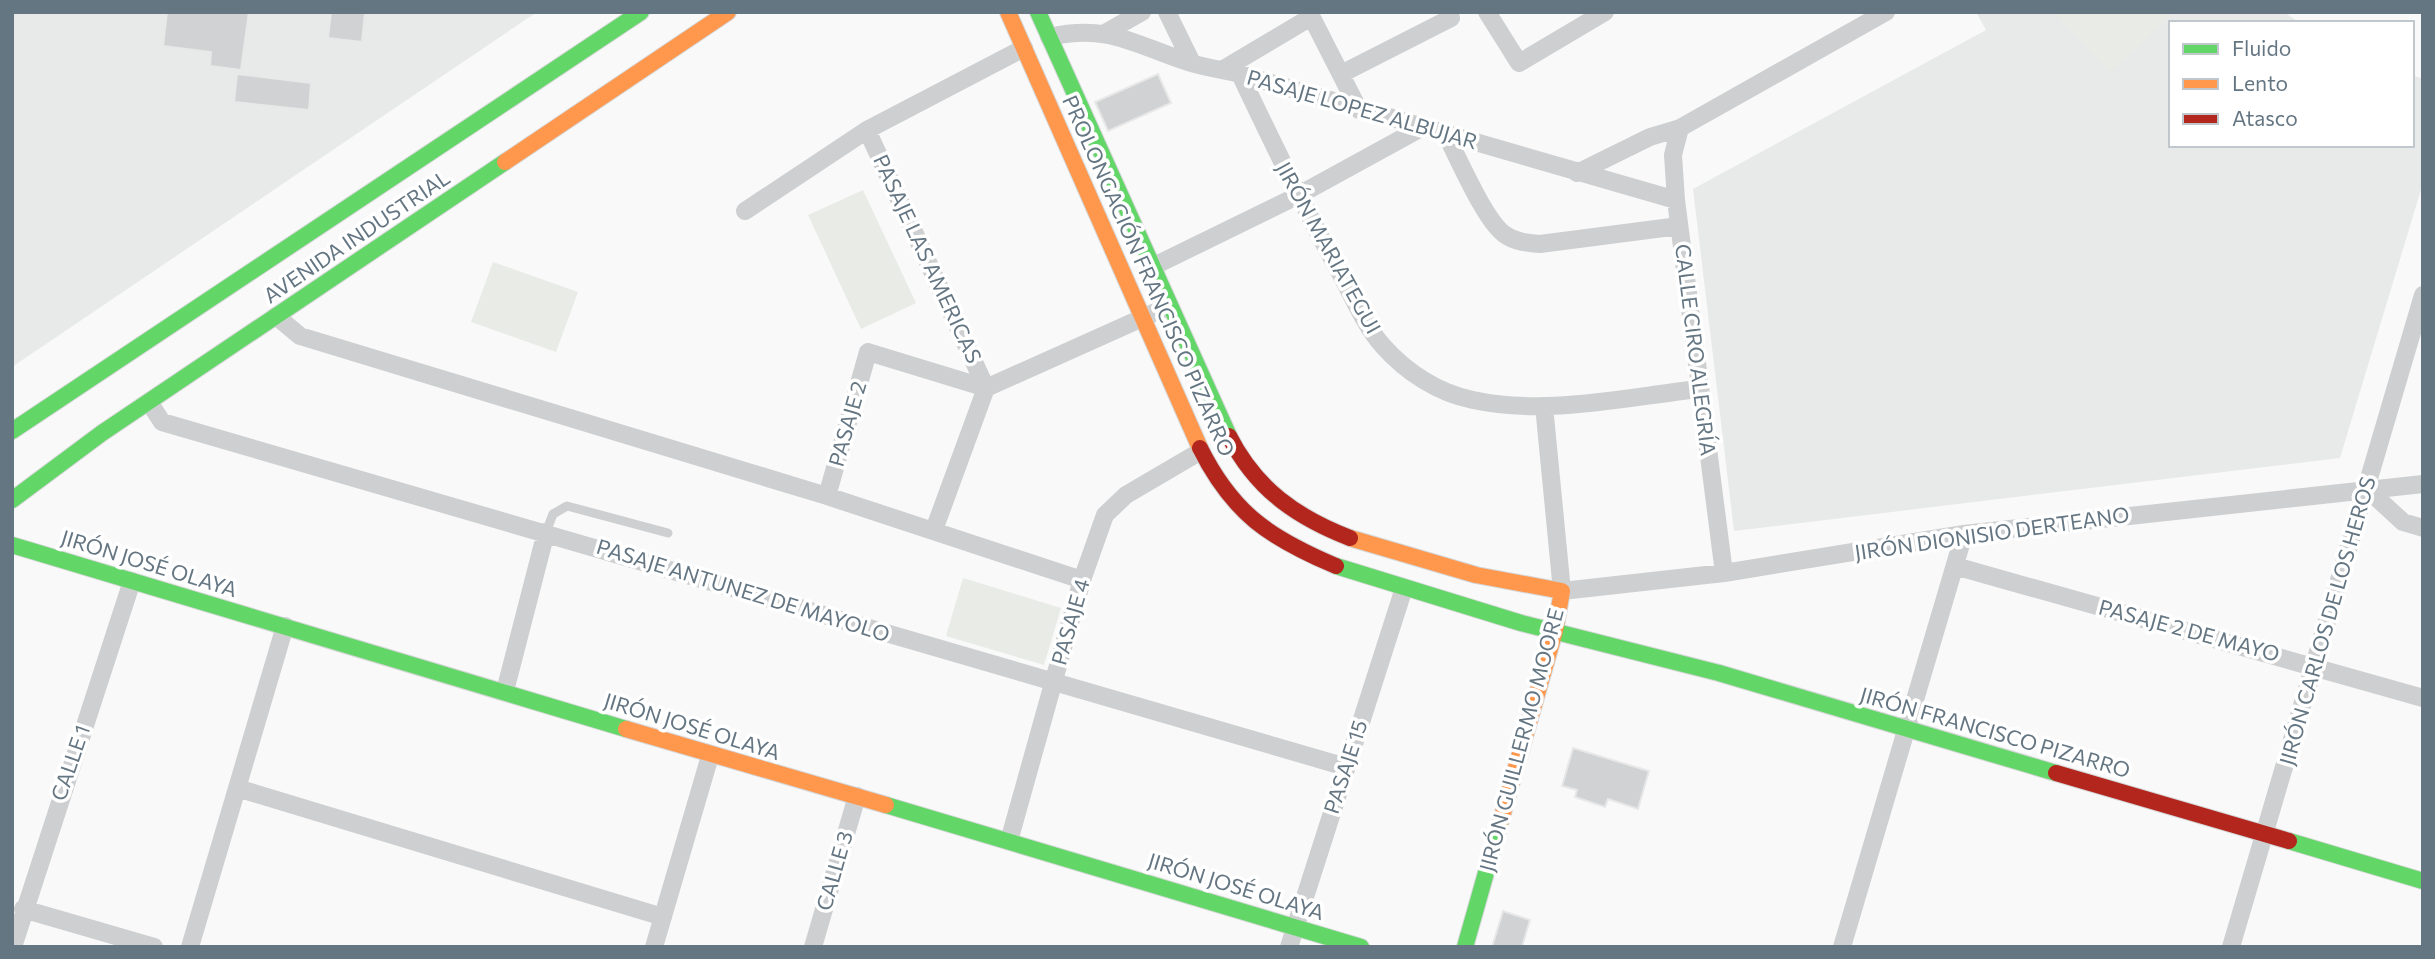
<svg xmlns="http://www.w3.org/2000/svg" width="2435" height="959" font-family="Commissioner,sans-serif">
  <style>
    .built { fill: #e8e9e9 }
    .green { fill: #e8ebe6 }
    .building { fill: #d0d2d3; stroke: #e8e8e8; stroke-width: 2 }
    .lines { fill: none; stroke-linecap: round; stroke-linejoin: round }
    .fast-casing { stroke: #d5d6d7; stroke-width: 18 }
    .slow-casing { stroke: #d5d6d7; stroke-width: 18 }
    .jam-casing { stroke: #d5d6d7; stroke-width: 18 }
    .lane { stroke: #cecfd0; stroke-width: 9 }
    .street { stroke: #cecfd0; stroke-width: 18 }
    .fast { stroke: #63d668; stroke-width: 16 }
    .slow { stroke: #ff974d; stroke-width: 16 }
    .jam { stroke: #b3261e; stroke-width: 16 }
    .labels { text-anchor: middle; stroke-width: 7; stroke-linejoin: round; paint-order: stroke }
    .street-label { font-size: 21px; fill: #657683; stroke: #fff }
  </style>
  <rect width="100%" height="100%" fill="#f9f9f9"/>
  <path class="built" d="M12 12H537L12 367Z
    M1976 12H2284L2300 23H2171V145H2412V75L2423 79V183L2340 458 1734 531 1693 189 1986 30Z"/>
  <path class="green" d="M2054 12H2176L2110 72Z
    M863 190 916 303 861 329 808 215Z
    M493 262 578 292 556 352 471 322Z
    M963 578 1061 608 1044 665 946 636Z"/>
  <path class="building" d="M167 12H249L241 70 210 66 211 52 163 46Z
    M331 12H365L362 42 328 38Z
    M237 74 311 83 309 110 234 102Z
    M1158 74 1171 103 1108 131 1095 102Z
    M1573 748 1649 771 1638 809 1608 799 1605 807 1575 797 1577 790 1562 786Z
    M1503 911 1530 920 1522 947H1492Z"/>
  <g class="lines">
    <defs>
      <path id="fast" d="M1038 12 1229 436
        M12 431 641 12
        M12 500 102 433 505 162
        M12 545 626 729
        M1336 566 1521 623 1719 673 2056 773
        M886 805 1361 947
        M2289 841 2423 881
        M1465 947 1501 820"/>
      <path id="slow" d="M1008 12 1200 448
        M505 162 728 12
        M1350 538 1476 575 1562 591 1555 631 1501 820
        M626 729 886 805"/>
      <path id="jam" d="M1229 436C1256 489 1296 517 1350 538
        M1200 448C1233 514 1270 538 1336 566
        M2056 773 2289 841"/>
    </defs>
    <use href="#fast" class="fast-casing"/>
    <use href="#slow" class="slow-casing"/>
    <use href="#jam" class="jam-casing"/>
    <path class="lane" d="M546 532 553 514 567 506 668 533"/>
    <path class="street" d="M1167 12 1192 63
      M1309 12 1359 110
      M1487 12 1519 63 1605 12
      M1105 33 1142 12
      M1049 37C1111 23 1136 46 1191 63 1207 68 1224 70 1240 74L1676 200
      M1222 70 1311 17
      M1240 74C1272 142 1304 208 1340 273 1353 297 1365 326 1383 346 1406 372 1438 393 1473 400 1546 416 1626 397 1699 389
      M1341 74 1451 18
      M1680 128 1673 155 1676 200 1724 573
      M867 130 986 388
      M1446 135C1459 159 1484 219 1504 234 1515 242 1527 243 1540 244L1679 226
      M1577 173 1650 137 1680 128 1886 12
      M745 211 867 130 1024 48
      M1152 267 1297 196 1421 128
      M276 316 300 336 827 496 1082 580
      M149 402 162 422 1346 767
      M1544 406 1562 591 1724 573 1964 534 2423 484
      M2367 489 2403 522 2423 528
      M827 496 868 352 986 388
      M934 530 986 388 1169 306
      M1955 566 2423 698
      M505 691 546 532
      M237 788 663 917
      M1009 841 1082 580 1105 515 1126 495 1201 451
      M23 909 154 947
      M13 947 132 581
      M190 947 285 626
      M654 947 710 756
      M813 947 857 796
      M1289 947 1404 588
      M1842 947 1964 534
      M2231 947 2423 295"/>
    <use href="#fast" class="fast"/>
    <use href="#slow" class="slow"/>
    <use href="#jam" class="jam"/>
  </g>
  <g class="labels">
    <g class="street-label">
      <text transform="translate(1362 110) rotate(16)" y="7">PASAJE LOPEZ ALBUJAR</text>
      <text transform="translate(357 237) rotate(-34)" y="7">AVENIDA INDUSTRIAL</text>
      <text transform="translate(1328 248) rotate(61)" y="7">JIRÓN MARIATEGUI</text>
      <text transform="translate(927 259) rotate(65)" y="7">PASAJE LAS AMERICAS</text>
      <text transform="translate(1148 276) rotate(66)" y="7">PROLONGACIÓN FRANCISCO PIZARRO</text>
      <text transform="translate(1695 350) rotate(83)" y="7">CALLE CIRO ALEGRÍA</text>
      <text transform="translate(848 424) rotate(-74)" y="7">PASAJE 2</text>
      <text transform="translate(1992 534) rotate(-8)" y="7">JIRÓN DIONISIO DERTEANO</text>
      <text transform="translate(149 564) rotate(17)" y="7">JIRÓN JOSÉ OLAYA</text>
      <text transform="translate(743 591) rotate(17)" y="7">PASAJE ANTUNEZ DE MAYOLO</text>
      <text transform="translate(2328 621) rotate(-74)" y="7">JIRÓN CARLOS DE LOS HEROS</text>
      <text transform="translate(1071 622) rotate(-74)" y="7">PASAJE 4</text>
      <text transform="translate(2189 631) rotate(15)" y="7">PASAJE 2 DE MAYO</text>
      <text transform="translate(692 727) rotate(17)" y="7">JIRÓN JOSÉ OLAYA</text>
      <text transform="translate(1995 733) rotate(16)" y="7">JIRÓN FRANCISCO PIZARRO</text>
      <text transform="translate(1522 740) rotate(-75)" y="7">JIRÓN GUILLERMO MOORE</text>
      <text transform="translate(71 763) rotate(-71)" y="7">CALLE 1</text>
      <text transform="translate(1346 767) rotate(-72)" y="7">PASAJE 15</text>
      <text transform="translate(835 871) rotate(-74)" y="7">CALLE 3</text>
      <text transform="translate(1236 887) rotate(17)" y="7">JIRÓN JOSÉ OLAYA</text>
    </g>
  </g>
  <rect width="2435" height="959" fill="none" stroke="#657683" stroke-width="28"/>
  <rect x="2169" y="21" width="245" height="126" fill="#ffffff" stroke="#c1c8cd" stroke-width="2"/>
  <rect x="2183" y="44" width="35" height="10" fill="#63d668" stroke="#c1c8cd" stroke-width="2"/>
  <text x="2232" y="56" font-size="21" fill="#657683">Fluido</text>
  <rect x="2183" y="79" width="35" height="10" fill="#ff974d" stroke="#c1c8cd" stroke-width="2"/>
  <text x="2232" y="91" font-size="21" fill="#657683">Lento</text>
  <rect x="2183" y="114" width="35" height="10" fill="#b3261e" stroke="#c1c8cd" stroke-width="2"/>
  <text x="2232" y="126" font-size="21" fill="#657683">Atasco</text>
</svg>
